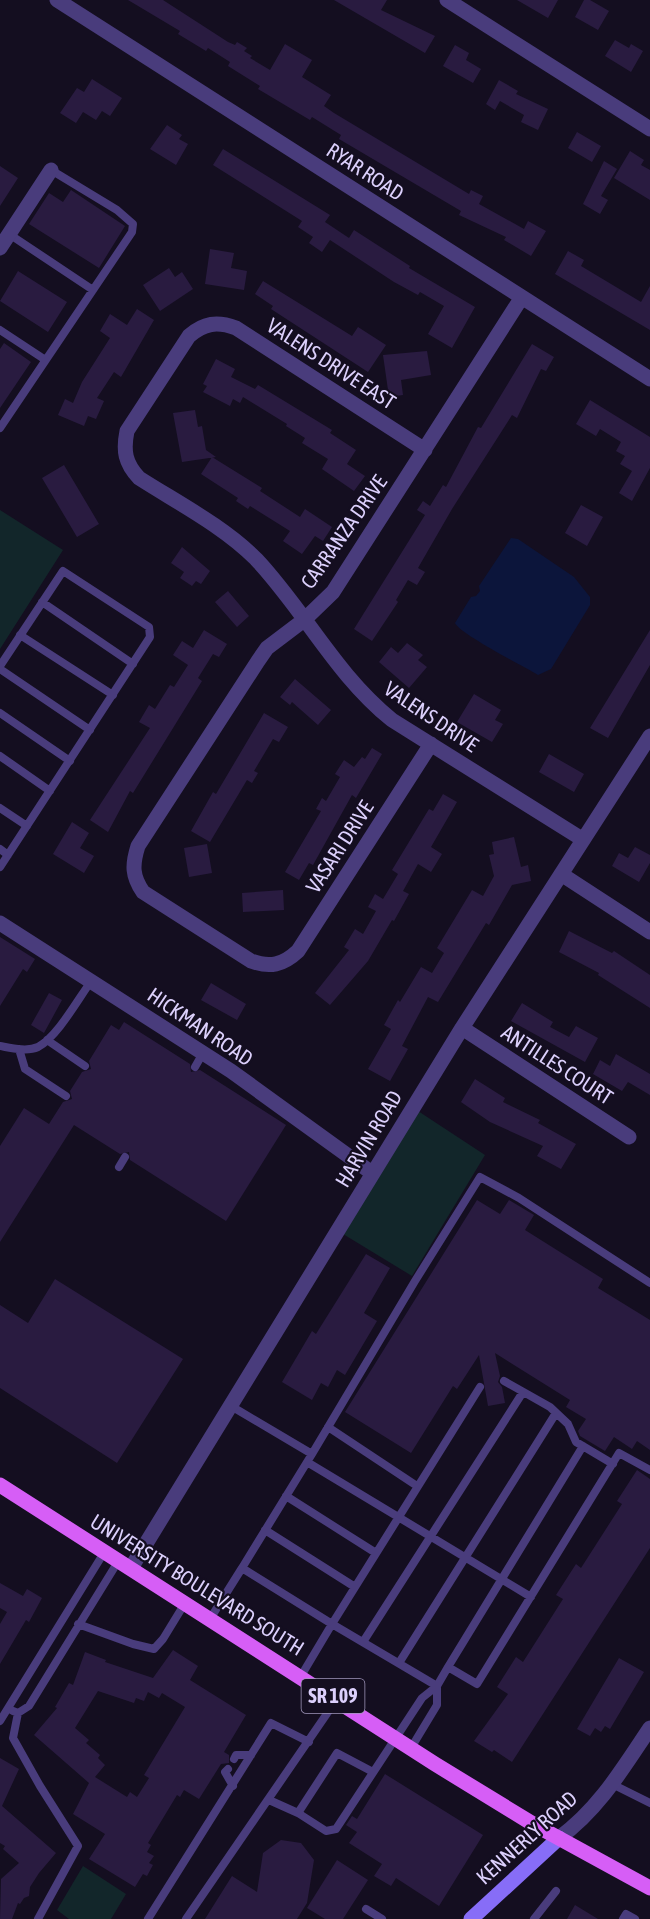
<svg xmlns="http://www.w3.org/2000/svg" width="650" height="1919" font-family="'Asap Condensed',sans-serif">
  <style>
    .green { fill: #12262a }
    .water { fill: #0c153b }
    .building { fill: #291b40; fill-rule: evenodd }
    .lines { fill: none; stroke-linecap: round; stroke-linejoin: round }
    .lane { stroke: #493c7c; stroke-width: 8 }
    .street { stroke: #493c7c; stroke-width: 15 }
    .secondary { stroke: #876df7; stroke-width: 15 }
    .primary { stroke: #d65ef6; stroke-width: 15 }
    .labels { text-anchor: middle; stroke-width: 4.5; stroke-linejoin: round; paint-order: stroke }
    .shield { fill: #140e20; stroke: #a096ba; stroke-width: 1.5 }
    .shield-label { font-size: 20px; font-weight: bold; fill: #dcd0fc }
    .street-label { font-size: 21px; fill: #dcd0fc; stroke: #140e20 }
  </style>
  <rect width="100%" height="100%" fill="#140e20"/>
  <path class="green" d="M0 510 63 550 0 649Z
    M418 1111 485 1155 412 1276 343 1234Z
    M83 1866 126 1894 111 1919H69L57 1910Z"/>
  <path class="water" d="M511 538 518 539 574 577 590 597V605L551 669 538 675C523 666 460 634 455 623L471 597 476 596 480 591 479 586Z"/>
  <path class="building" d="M128 0H163L228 42 235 45 237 42 247 48 244 51 252 56 250 58 270 70 285 44 312 60 302 77 331 95 324 106 334 113 469 194 471 190 483 196 479 204 524 229 528 221 546 231 531 256 504 240 506 237 459 215 461 211 339 139 341 135 312 117 310 120 258 89 260 86 228 66 230 62 208 48 206 51 178 34 180 31Z
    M334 0H387L381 10 435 36 425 53Z
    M517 0H558L548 18Z
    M584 0H590L609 11 598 30 575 17Z
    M615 40 629 48 631 44 643 51 631 72 605 56Z
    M455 45 469 53 466 60 481 69 473 83 443 66Z
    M92 79 122 98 110 116 102 111 96 120 83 112 76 123 60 113 77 88 84 92Z
    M499 80 518 91 516 94 548 109 538 130 521 122 524 115 500 101 495 110 486 104Z
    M167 125 182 135 179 139 188 144 176 165 150 149Z
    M577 132 601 146 592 162 568 148Z
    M223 149 330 215 325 222 349 238 354 230 410 266 409 268 475 307 452 348 428 334 444 306 420 292 418 295 394 282 330 240 322 252 309 243 313 237 298 227 302 221 213 165Z
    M630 151 644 160 641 165 650 170V200L614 178Z
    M604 161 617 169 601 196 608 200 600 214 583 204Z
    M0 166 18 178 0 206Z
    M71 190 125 226 99 268 29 224 49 193 63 202Z
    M210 249 234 253 231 268 247 271 244 290 205 284Z
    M568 251 584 260 581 266 641 302 650 286V330L555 274Z
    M169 268 175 277 182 272 193 289 160 311 143 285Z
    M18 271 67 302 48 332 0 301Z
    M263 281 352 336 358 327 386 345 368 372 271 309 273 306 255 294Z
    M137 309 154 320 121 377 114 372 97 398 104 401 96 419 88 416 84 426 58 415 65 399 73 403 82 382 110 338 100 331 110 314 127 325Z
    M4 343 31 362 0 408V349Z
    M532 344 554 357 546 371 541 369 517 418 512 415 452 509 418 568 425 572 417 585 408 580 396 600 398 602 372 641 354 629 425 515 417 510 423 501 430 506 443 485 446 487 478 427 481 428Z
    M427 351 431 375 401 380 403 395 389 397 383 355Z
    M216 359 235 369 231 377 255 389 258 385 332 430 330 433 356 450 347 464 365 476 354 491 322 469 328 459 302 443 305 438 286 426 287 424 243 397 240 403 233 399 230 406 203 392 207 386 203 384Z
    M590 400 650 437V468L632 501 619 493 632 471 620 464 625 456 616 451 621 442 600 429 596 436 576 424Z
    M195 410 198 427 202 426 206 450 216 457 182 462 173 413Z
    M212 457 262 488 260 491 300 517 305 509 332 527 323 541 315 536 302 554 283 541 290 531 250 506 248 509 236 501 238 498 201 474Z
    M64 465 99 524 77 537 42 478Z
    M581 505 603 517 587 546 565 533Z
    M182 547 210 571 201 584 196 581 192 586 180 578 184 572 171 563Z
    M228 591 249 616 237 627 215 602Z
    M204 630 227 644 219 657 213 654 198 678 202 681 133 793 130 791 108 832 90 820 150 728 139 722 149 705 155 709 170 685 174 687 188 665 173 655 182 641 193 648Z
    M650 630V665L608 738 590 728Z
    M407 643 423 655 418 660 427 667 409 688 379 662 391 647 398 653Z
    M295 679 331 710 318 725 292 702 290 705 280 697Z
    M474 694 501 710 495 720 503 724 492 742 457 722Z
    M264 713 288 727 279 742 273 739 254 771 258 773 252 783 247 780 210 842 191 831 213 792 216 794Z
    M372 748 382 754 356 798 352 795 313 865 309 863 299 880 285 872 321 811 316 809 322 798 326 801 340 777 335 774 344 760 354 767 362 757 365 759Z
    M549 754 584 774 574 792 539 772Z
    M443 794 457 802 431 847 442 854 431 872 418 864 403 891 409 894 394 921 392 920 368 961 330 1005 315 993 349 950 344 947 355 929 363 934 376 911 368 907 375 894 383 899 398 874 392 870 429 809 433 811Z
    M72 822 89 833 80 848 94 856 84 873 53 854Z
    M514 837 521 867 528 865 531 881 512 885 489 925 486 923 438 1002 428 997 402 1046 408 1049 390 1081 368 1069 391 1029 384 1025 398 1000 400 1002 421 967 432 973 444 953 437 948 472 890 483 896 494 876 489 855 494 854 492 842Z
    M207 844 212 873 189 877 184 848Z
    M635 847 650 855V863L639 882 612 866 619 853 628 858Z
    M283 890 284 910 243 912 242 893Z
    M569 931 612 953 614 951 650 975V1008L598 975 599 973 559 952Z
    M0 937 35 959 27 972 23 969 0 1006Z
    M211 983 246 1004 237 1020 201 1000Z
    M49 993 62 1000 44 1033 31 1025Z
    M522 1003 553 1022 550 1027 569 1037 576 1026 598 1038 585 1062 511 1021Z
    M124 1022 190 1064 191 1072 200 1070 286 1125 226 1221 130 1160 129 1152 120 1154 74 1125 0 1242V1146L24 1108 49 1124 63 1102 72 1099 70 1091 82 1072 91 1069 89 1061 111 1025 119 1030Z
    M616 1054 650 1074V1095L628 1082 622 1091 593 1074 600 1060 610 1066Z
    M475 1079 505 1098 503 1102 540 1120 538 1123 576 1144 561 1169 537 1156 543 1146 490 1122 461 1102Z
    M477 1200 500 1214 509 1200 534 1215 525 1230 603 1279 598 1288 650 1320V1450L637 1441 632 1449 614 1437 605 1451 580 1436 578 1431 586 1419 566 1407 570 1400 495 1353 500 1376 498 1382 502 1387 505 1403 488 1406 479 1355 457 1389 453 1386 411 1453 345 1412Z
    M366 1254 390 1268 364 1313 377 1321 345 1375 337 1370 328 1387 321 1383 312 1400 282 1382 312 1331 316 1334Z
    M55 1279 183 1359 117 1463 0 1388V1305L28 1323Z
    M637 1470 650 1479V1548L512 1762 494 1750 492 1752 474 1741 508 1694 497 1687 516 1657 523 1662 563 1599 556 1595 576 1564 581 1568 622 1504 617 1501Z
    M0 1583 23 1596 27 1589 42 1598 29 1622 26 1620 0 1664V1624L7 1612 0 1608Z
    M173 1650 198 1666 190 1680 246 1715 224 1752 229 1755V1763L221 1764 199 1799 184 1790 180 1797 177 1795 148 1843 151 1845 147 1852 154 1856 149 1863 153 1865 147 1876 143 1874 135 1887 89 1859 105 1834 73 1814 89 1783 34 1735 57 1708 55 1707 69 1683 73 1685 85 1652 106 1660 105 1662 153 1678ZM98 1691 134 1703 136 1698 144 1701 148 1692 159 1698 162 1693 185 1707 144 1775 149 1778 137 1797 130 1792 127 1797 95 1777 105 1765 98 1758 100 1755 86 1743 89 1740 75 1728Z
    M619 1658 644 1672 610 1729 605 1726 601 1732 595 1728 590 1736 577 1729Z
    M0 1758 19 1769 2 1806 56 1853 39 1873 30 1887 29 1896 24 1898 20 1904 18 1903 12 1919H0L1 1879 19 1863 3 1849 5 1846 0 1843Z
    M385 1774 483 1835 439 1906 396 1878 391 1886 374 1876 382 1864 349 1843 357 1832 346 1825 352 1816 357 1819Z
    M281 1840 301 1843 314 1860 307 1903 297 1919H205L232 1876 257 1892 263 1853Z
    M337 1860 368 1880 343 1919H325L307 1908Z
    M575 1905 598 1919H567Z"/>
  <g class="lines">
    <path class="lane" d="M9 234 93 290
      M0 330 44 359
      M0 428 132 232 133 224 117 210 51 170
      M42 602 133 664
      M20 635 113 695
      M0 666 63 571 149 627 150 637 0 867
      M0 669 90 730
      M0 713 70 761
      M0 756 50 791
      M0 808 27 826
      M0 849 8 855
      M47 1040 85 1066
      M0 1046C11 1048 27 1052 38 1047 58 1036 78 999 92 980
      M19 1049 25 1069 66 1096
      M195 1067 203 1053
      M119 1167 125 1157
      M504 1381 550 1407 568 1424 576 1442 613 1464
      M231 1406 312 1454 242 1568
      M328 1427 417 1486
      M312 1454 415 1281 480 1177 519 1198 650 1283
      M307 1462 531 1597
      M286 1496 376 1553
      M265 1530 355 1587
      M210 1619 242 1568 332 1624 480 1387
      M78 1624 133 1644 154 1649 163 1639 185 1603
      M363 1642 523 1392
      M399 1663 556 1413
      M448 1667 583 1446
      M301 1676 332 1624 437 1686 448 1667 477 1684 619 1453 650 1470
      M13 1711 18 1713 29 1706 119 1560
      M18 1713 13 1738 40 1786 78 1846 38 1919
      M0 1721 105 1551
      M234 1759 236 1755H251
      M228 1769 225 1772 233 1786
      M373 1772 337 1753 298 1813 326 1831 336 1829 422 1698 437 1686V1705L411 1748
      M612 1784 650 1803
      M269 1800 298 1813
      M366 1909 382 1919
      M148 1919 271 1723 309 1742
      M186 1919 337 1699
      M534 1919 556 1891
      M623 1919 626 1914 635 1919"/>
    <path class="street" d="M57 0 650 379
      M447 0 650 129
      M0 248 51 170
      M425 450 236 328C217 321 204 323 189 336L127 431C123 451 125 463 139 478 178 503 223 526 256 559 305 611 335 674 392 720L582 839
      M431 744 298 951C283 965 270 968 251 961L143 892C132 876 132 865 138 846L258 661 267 648 304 620 333 592 522 297
      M561 874 650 932
      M0 923 231 1071 372 1173
      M462 1028 629 1137
      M131 1568 462 1028 650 736
      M559 1838C599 1809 623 1768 650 1728"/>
    <path class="secondary" d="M471 1919 559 1838"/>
    <path class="primary" d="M0 1485 435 1764 533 1824 650 1888"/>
  </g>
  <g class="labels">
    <rect class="shield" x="301.5" y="1679" width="63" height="34" rx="4.5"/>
    <g class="shield-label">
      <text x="333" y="1703">SR 109</text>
    </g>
    <g class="street-label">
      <text transform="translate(365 172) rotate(33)" y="7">RYAR ROAD</text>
      <text transform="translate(331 364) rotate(33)" y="7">VALENS DRIVE EAST</text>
      <text transform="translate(344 532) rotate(-55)" y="7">CARRANZA DRIVE</text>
      <text transform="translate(431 717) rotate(34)" y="7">VALENS DRIVE</text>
      <text transform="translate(340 847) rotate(-57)" y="7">VASARI DRIVE</text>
      <text transform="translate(200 1027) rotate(34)" y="7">HICKMAN ROAD</text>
      <text transform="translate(557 1065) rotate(33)" y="7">ANTILLES COURT</text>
      <text transform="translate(369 1139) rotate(-59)" y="7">HARVIN ROAD</text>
      <text transform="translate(197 1585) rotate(32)" y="7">UNIVERSITY BOULEVARD SOUTH</text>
      <text transform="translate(527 1838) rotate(-42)" y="7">KENNERLY ROAD</text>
    </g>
  </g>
</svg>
